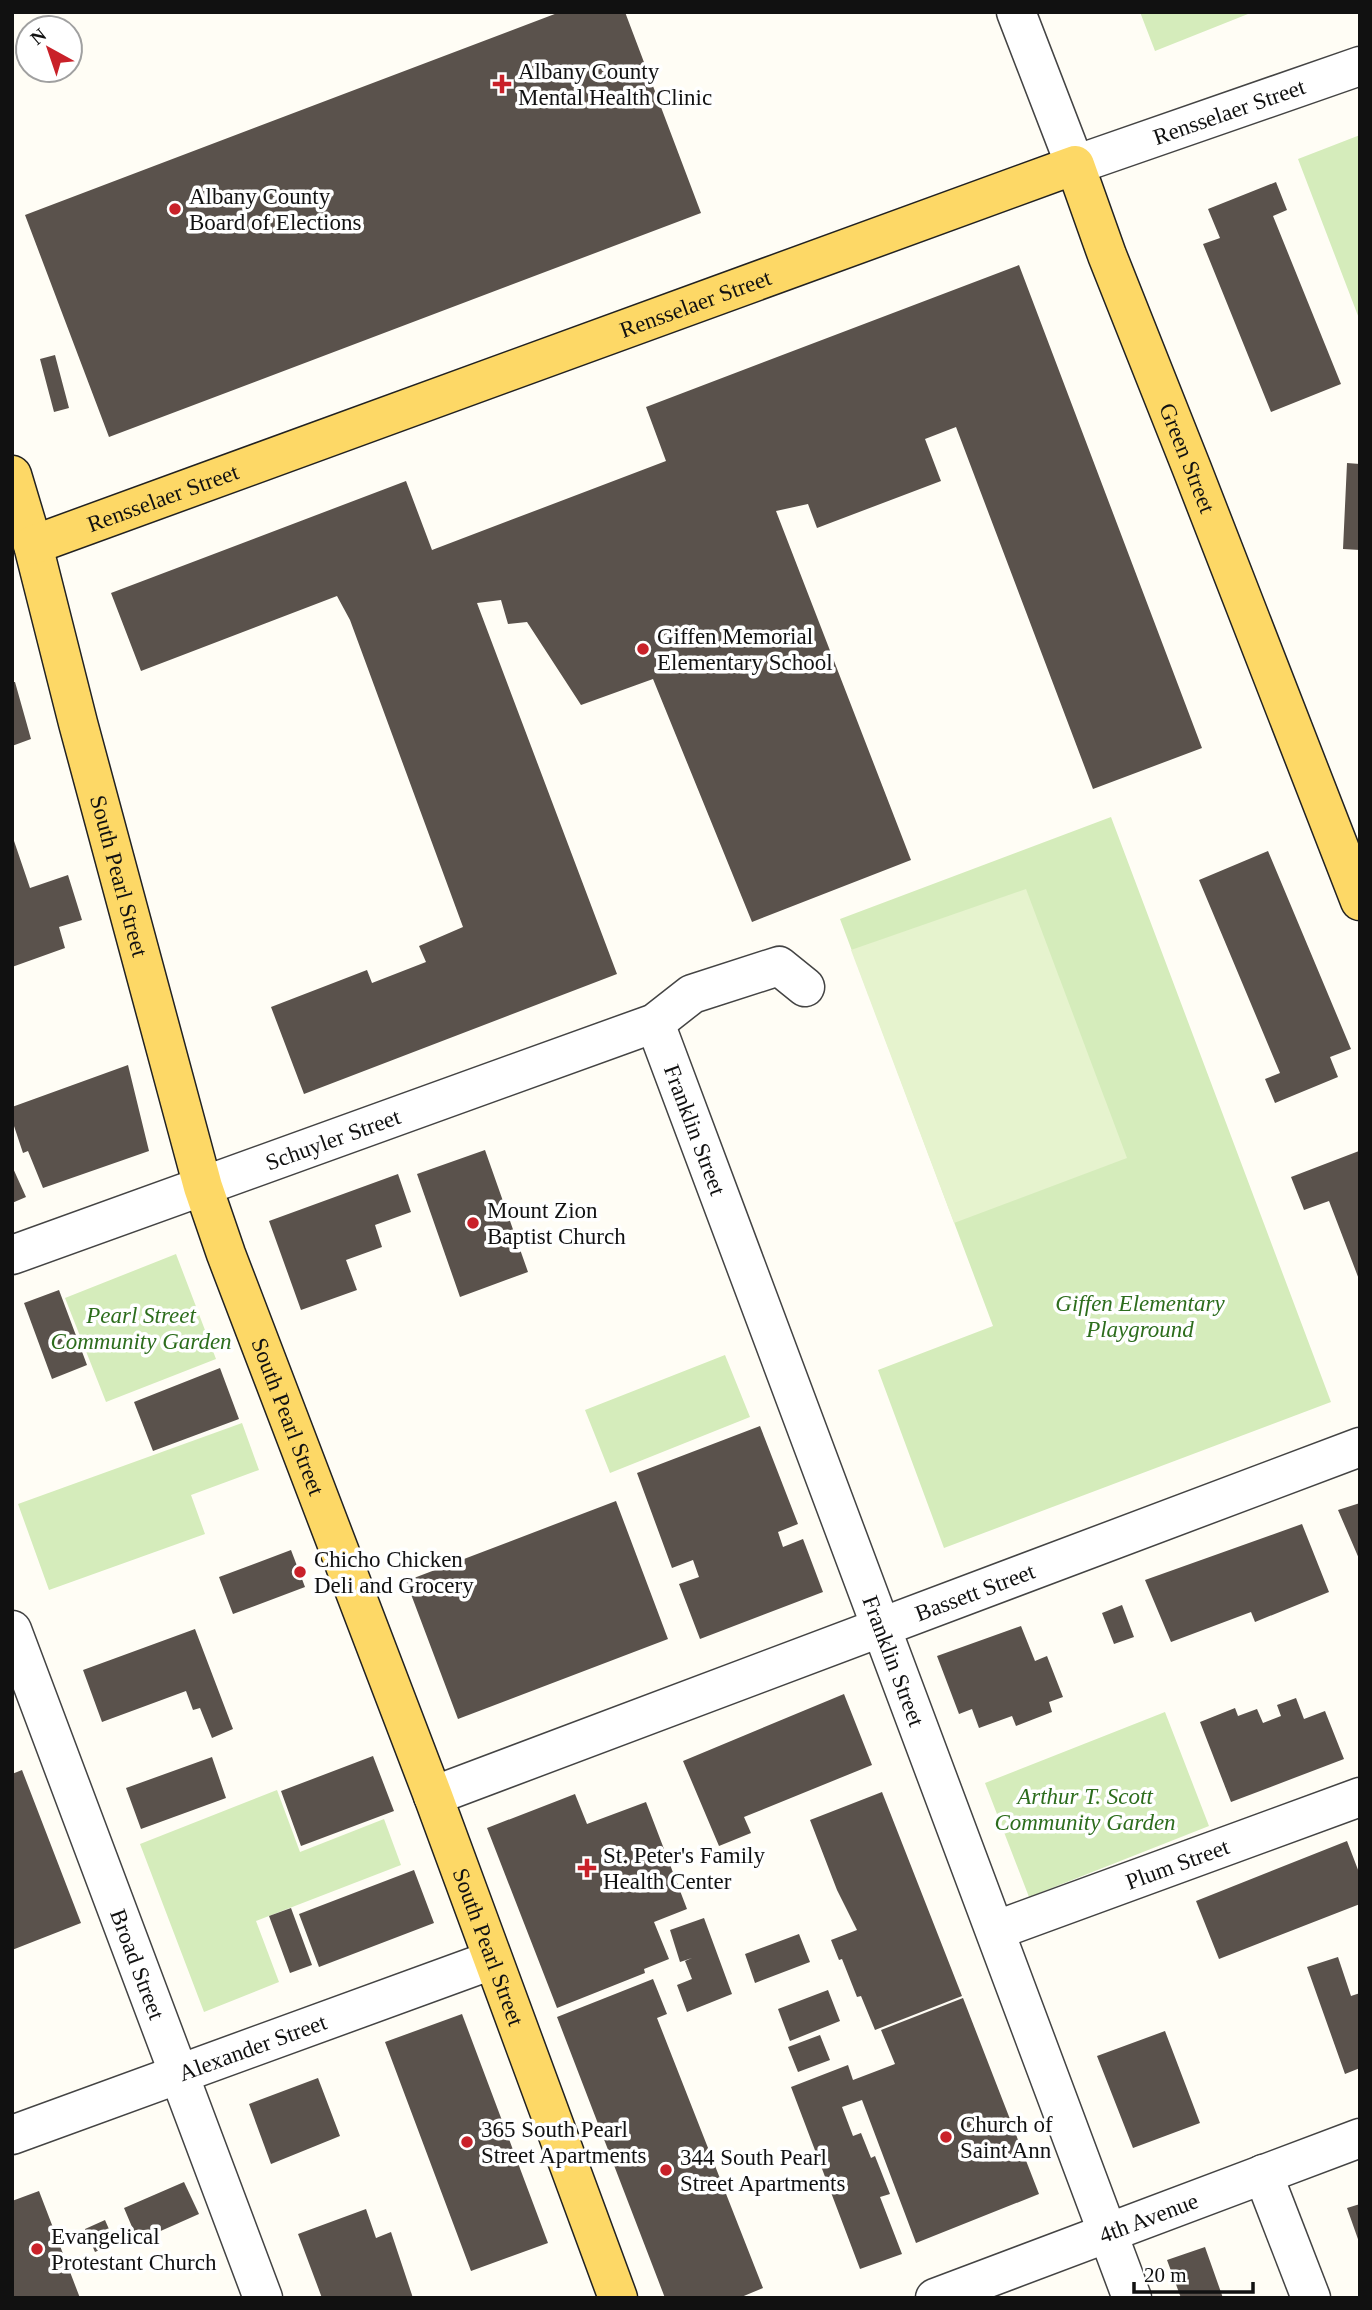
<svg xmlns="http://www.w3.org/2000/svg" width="1372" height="2310" font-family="'Times New Roman',serif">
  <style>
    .green { fill: #d5ecbb }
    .pitch { fill: #e6f3ce }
    .building { fill: #5a524c }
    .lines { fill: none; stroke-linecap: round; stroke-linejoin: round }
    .minor-casing { stroke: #444; stroke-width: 41 }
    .major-casing { stroke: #222; stroke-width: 41 }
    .minor { stroke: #fff; stroke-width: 38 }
    .major { stroke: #fdd866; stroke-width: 38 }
    .poi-dot { fill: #c92129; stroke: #fff; stroke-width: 2.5 }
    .labels { text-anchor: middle; stroke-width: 7; stroke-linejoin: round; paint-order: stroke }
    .poi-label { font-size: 23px; fill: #111; stroke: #fff; text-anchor: start }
    .street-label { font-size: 23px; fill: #111; stroke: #fff }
    .park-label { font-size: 23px; font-style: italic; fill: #2d6d1d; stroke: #fff }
  </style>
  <rect width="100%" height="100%" fill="#fffdf5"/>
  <path class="green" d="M1140 12H1253L1155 51Z
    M1360 135V321L1298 159Z
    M1111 817 1331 1402 944 1548 878 1370 993 1326 840 919Z
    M176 1254 216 1359 106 1402 65 1298Z
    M725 1355 750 1417 610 1473 585 1410Z
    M242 1423 259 1470 191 1495 205 1534 49 1590 18 1504Z
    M1165 1712 1209 1826 1029 1897 985 1783Z
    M277 1790 300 1852 384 1819 401 1865 256 1921 279 1982 204 2012 140 1844Z"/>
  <path class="pitch" d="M1026 889 1127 1158 954 1223 851 950Z"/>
  <path class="building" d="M560 12H625L701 213 109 437 25 215Z
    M1276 182 1287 210 1273 216 1341 384 1271 412 1203 244 1220 238 1208 209Z
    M1019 265 1202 748 1093 789 956 427 925 439 941 481 817 528 808 504 776 511 911 860 752 922 653 679 581 705 527 622 508 624 501 600 477 603 617 974 304 1094 271 1007 367 970 372 983 426 962 419 946 463 927 350 620 337 596 141 671 111 593 406 481 432 550 666 461 646 407Z
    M55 355 69 408 54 412 40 359Z
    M1347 463 1360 464V550L1343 549Z
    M12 682H15L31 739 12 746Z
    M12 835 30 888 68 875 82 920 59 927 65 948 12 967Z
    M1268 851 1351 1049 1330 1057 1338 1077 1275 1103 1265 1079 1280 1073 1199 880Z
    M128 1065 149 1151 43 1188 28 1151 23 1153 12 1120V1107Z
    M485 1150 528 1272 460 1297 417 1174Z
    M1359 1151 1360 1154V1282L1329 1201 1304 1210 1291 1177Z
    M12 1166 26 1197 12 1203Z
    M398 1174 411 1212 375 1225 382 1247 346 1260 357 1290 301 1310 269 1221Z
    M59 1290 87 1365 52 1379 24 1303Z
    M220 1368 239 1419 153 1451 134 1402Z
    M760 1426 798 1524 778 1532 783 1547 803 1539 823 1592 700 1639 679 1584 699 1577 693 1560 672 1568 637 1473Z
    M616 1501 668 1639 458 1719 406 1581Z
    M1360 1503V1561L1338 1510Z
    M1302 1524 1329 1592 1255 1622 1251 1612 1171 1642 1145 1580Z
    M291 1550 305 1587 233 1614 219 1577Z
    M1122 1605 1134 1637 1114 1644 1102 1613Z
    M1021 1626 1035 1661 1047 1656 1063 1697 1049 1702 1052 1712 1016 1726 1012 1716 979 1728 972 1709 959 1714 937 1656Z
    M195 1629 233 1729 212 1738 200 1708 193 1710 186 1691 102 1722 83 1670Z
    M844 1694 872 1765 744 1817 751 1833 719 1846 683 1761Z
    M1296 1698 1304 1719 1325 1711 1344 1759 1231 1802 1200 1722 1235 1708 1238 1716 1257 1709 1263 1723 1281 1716 1277 1705Z
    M373 1756 394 1811 301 1846 281 1791Z
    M212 1757 226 1798 141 1829 126 1788Z
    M22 1770 81 1923 12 1950V1774Z
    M882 1792 962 1996 875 2030 861 1996 857 1997 842 1959 839 1960 831 1940 857 1930 837 1890 810 1820Z
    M575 1794 587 1824 646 1802 687 1909 654 1922 669 1959 644 1969 645 1973 557 2008 487 1828Z
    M1347 1841 1360 1875V1904L1219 1959 1196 1901Z
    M414 1870 434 1923 319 1967 299 1914Z
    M291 1908 312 1965 290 1973 269 1916Z
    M704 1918 732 1994 687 2012 677 1985 692 1979 685 1961 692 1958 680 1962 670 1930Z
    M799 1934 810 1962 755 1983 745 1954Z
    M1338 1957 1351 1996 1360 1993V2068L1345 2074 1307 1967Z
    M653 1979 667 2014 657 2018 763 2288 739 2298H665L557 2017Z
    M828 1990 840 2021 790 2041 778 2009Z
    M963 1998 1039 2194 916 2243 862 2100 842 2107 853 2136 861 2133 871 2158 875 2156 890 2194 880 2197 902 2254 860 2269 791 2087 848 2065 853 2080 895 2064 881 2030Z
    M462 2014 548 2243 471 2271 385 2042Z
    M1165 2031 1200 2123 1133 2148 1097 2056Z
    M820 2035 830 2060 798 2072 788 2047Z
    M318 2078 340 2136 271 2164 249 2104Z
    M184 2182 199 2214 138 2241 124 2208Z
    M39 2191 80 2298H12V2201Z
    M1360 2204V2241L1359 2242 1347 2208Z
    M366 2209 376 2238 391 2232 413 2298H322L298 2234Z
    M105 2220 115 2243 95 2252 85 2229Z
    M1205 2247 1223 2298H1181L1167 2260Z"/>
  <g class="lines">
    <defs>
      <g id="minor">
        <path id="s1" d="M1016 12 1075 165 1360 66"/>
        <path id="s2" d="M655 1023 1132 2298"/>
        <path id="s3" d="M12 1255 655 1023 692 994 779 966 805 987"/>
        <path id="s4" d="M12 1630 263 2298"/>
        <path id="s5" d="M433 1796 1360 1447"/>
        <path id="s6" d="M997 1930 1360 1797"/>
        <path id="s7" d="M12 2135 492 1960"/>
        <path d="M1263 2174 1311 2298"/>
        <path id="s8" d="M935 2298 1360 2138"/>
      </g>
      <g id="major">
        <path id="s9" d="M12 475 33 545 78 723 203 1187 226 1254 433 1796 618 2298"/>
        <path id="s10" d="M33 545 1075 165 1107 255 1192 469 1360 901"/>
      </g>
    </defs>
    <use href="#minor" class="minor-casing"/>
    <use href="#major" class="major-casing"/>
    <use href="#minor" class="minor"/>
    <use href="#major" class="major"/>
  </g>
  <g class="poi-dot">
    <path d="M498.5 73.5h7v7h7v7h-7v7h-7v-7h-7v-7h7z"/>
    <circle cx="175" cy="209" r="7"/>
    <circle cx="643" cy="649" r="7"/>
    <circle cx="473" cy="1223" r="7"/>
    <circle cx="300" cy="1572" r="7"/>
    <path d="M583.5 1857.5h7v7h7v7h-7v7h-7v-7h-7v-7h7z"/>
    <circle cx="946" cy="2137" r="7"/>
    <circle cx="467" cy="2142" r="7"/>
    <circle cx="666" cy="2170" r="7"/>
    <circle cx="37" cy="2249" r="7"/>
  </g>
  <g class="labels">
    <g class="poi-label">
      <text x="518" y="79">Albany County<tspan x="518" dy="26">Mental Health Clinic</tspan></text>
      <text x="189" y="204">Albany County<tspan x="189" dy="26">Board of Elections</tspan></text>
      <text x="657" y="644">Giffen Memorial<tspan x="657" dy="26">Elementary School</tspan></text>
      <text x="487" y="1218">Mount Zion<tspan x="487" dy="26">Baptist Church</tspan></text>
      <text x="314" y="1567">Chicho Chicken<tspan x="314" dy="26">Deli and Grocery</tspan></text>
      <text x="603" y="1863">St. Peter's Family<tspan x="603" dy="26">Health Center</tspan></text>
      <text x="960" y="2132">Church of<tspan x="960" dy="26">Saint Ann</tspan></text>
      <text x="481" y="2137">365 South Pearl<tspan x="481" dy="26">Street Apartments</tspan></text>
      <text x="680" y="2165">344 South Pearl<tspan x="680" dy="26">Street Apartments</tspan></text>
      <text x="51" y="2244">Evangelical<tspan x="51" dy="26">Protestant Church</tspan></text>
    </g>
    <g class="street-label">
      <text dy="8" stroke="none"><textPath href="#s1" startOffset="327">Rensselaer Street</textPath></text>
      <text dy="8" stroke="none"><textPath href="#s10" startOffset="705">Rensselaer Street</textPath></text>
      <text dy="8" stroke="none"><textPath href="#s10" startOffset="1423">Green Street</textPath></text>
      <text dy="8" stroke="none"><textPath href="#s10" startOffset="138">Rensselaer Street</textPath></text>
      <text dy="8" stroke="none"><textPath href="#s9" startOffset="415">South Pearl Street</textPath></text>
      <text dy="8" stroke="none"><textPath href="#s2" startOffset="114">Franklin Street</textPath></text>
      <text dy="8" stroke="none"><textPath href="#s3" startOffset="341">Schuyler Street</textPath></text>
      <text dy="8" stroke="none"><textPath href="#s9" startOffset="982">South Pearl Street</textPath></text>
      <text dy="8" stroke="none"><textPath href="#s5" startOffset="579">Bassett Street</textPath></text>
      <text dy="8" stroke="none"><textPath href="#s2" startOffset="681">Franklin Street</textPath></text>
      <text dy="8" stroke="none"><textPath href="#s6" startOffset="192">Plum Street</textPath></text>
      <text dy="8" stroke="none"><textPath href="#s9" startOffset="1549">South Pearl Street</textPath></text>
      <text dy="8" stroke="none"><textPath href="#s4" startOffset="357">Broad Street</textPath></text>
      <text dy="8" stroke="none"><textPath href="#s7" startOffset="256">Alexander Street</textPath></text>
      <text dy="8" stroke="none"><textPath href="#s8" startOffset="228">4th Avenue</textPath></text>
    </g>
    <g class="park-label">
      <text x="1140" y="1311">Giffen Elementary<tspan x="1140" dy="26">Playground</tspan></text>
      <text x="141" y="1323">Pearl Street<tspan x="141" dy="26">Community Garden</tspan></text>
      <text x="1085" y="1804">Arthur T. Scott<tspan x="1085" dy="26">Community Garden</tspan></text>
    </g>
  </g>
  <rect width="1372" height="2310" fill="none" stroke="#111111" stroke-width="28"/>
  <g transform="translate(49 49) rotate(320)"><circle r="33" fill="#ffffff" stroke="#a0a0a0" stroke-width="2"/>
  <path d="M0-5L12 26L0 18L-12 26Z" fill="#c92129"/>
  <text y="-10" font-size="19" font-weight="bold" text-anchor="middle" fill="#111111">N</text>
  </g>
  <path d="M1134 2282v10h119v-10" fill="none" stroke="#111111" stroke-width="3.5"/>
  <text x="1144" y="2282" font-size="21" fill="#111111" stroke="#ffffff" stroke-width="5" paint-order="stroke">20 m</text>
</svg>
